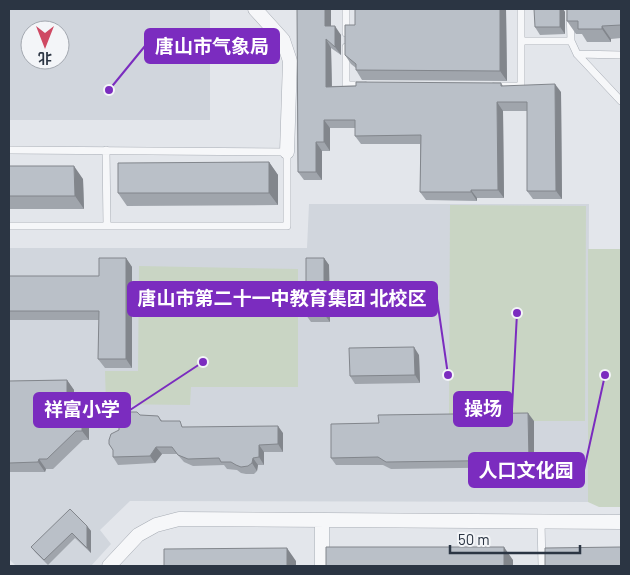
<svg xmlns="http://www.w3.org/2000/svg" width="630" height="575" font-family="Barlow,'Noto Sans SC',sans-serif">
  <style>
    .built { fill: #d1d6dd; fill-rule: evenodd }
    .green { fill: #c9d5c4 }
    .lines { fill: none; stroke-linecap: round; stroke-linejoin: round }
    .lane-casing { stroke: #a8adb5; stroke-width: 8 }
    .street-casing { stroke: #a8adb5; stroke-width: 15 }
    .lane { stroke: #f6f7f9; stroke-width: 7 }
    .street { stroke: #f6f7f9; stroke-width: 14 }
    .wall { fill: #a0a5ac }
    .shaded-wall { fill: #82868c }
    .building { fill: #bac0c8; stroke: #82868c }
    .leader { fill: none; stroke: #7b2cbf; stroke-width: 2 }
    .callout-dot { fill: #7b2cbf; stroke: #f3f5f8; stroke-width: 2 }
    .callout { fill: #7b2cbf; stroke: #7b2cbf; stroke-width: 2 }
    .callout-label { font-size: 19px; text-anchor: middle; font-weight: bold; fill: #fff }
  </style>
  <rect width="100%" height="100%" fill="#e3e6eb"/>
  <path class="built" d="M9 9H210V120H9ZM30 30H60V60H30Z
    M309 204H589L588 502 130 501 100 530 111 544 91 566H16L9 559V248H307Z"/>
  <path class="green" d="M450 205 586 206 585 421H449Z
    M588 249H621V507H599L588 502Z
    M139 266 298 269V387H191L190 405 106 404 105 371H138Z"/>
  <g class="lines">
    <defs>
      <path id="lane" d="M346 33V9
        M521 41H571L570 9
        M571 41 577 54 621 101
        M346 47V85H364
        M577 54 621 55
        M495 86H521V9
        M9 150 287 152V226H9
        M106 150 107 226
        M541 522 542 566"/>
      <path id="street" d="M255 9 283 40 290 61 287 152
        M322 521V566
        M109 566 138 535 156 525 179 519 621 522"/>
    </defs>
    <use href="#lane" class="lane-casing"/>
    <use href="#street" class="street-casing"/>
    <use href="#lane" class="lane"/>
    <use href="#street" class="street"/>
  </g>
  <path class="wall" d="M297 9H331V26L341 35V55L331 48 332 86 501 83 503 86 561 92 562 199H533L527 191V111H503L504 198H477V201L426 200 420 192V144H361L355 136V128H330V151H322V180H304L298 172Z
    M355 9H506L507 81 362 80 356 70V68L351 64 345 55 355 25Z
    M563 9 565 12V34L540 35 535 27Z
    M621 9V38L611 39V42H587L582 34H576L567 21Z
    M269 162 278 175V205L127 206 118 193Z
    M9 166 83 179 84 209H9Z
    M126 258 132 267V368H105L98 359 99 320H9V276H99Z
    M324 258 329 265 330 322H311L306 315Z
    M419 355 420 383 355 384 350 376Z
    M67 380 74 390V406L89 415V440H83L53 469H46L45 472H9V381Z
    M140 415 158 416 162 421 183 427 283 433V452H264V465H258L257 471 254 474H246L241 473 237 470 227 469 224 465 193 466 184 462 177 454H162L155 463 118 465 113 457V450L109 444 119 430Z
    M534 421V467L391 469 383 465H336L331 458Z
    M87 526 91 531V553L75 538 48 565 35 552 31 547Z"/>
  <path class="shaded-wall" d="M325 9H331V35L325 26Z
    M500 9H506L507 81 500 71Z
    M560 9H563L565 12V34L560 27Z
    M335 26 341 35V55L335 47Z
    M602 26 611 39V42L602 29Z
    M326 39 331 48 332 95 326 87Z
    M555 84 561 92 562 199 556 191Z
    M497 102 503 111 504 198 498 190Z
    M324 120 330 128V151L324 142Z
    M316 142 322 151V180L316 172Z
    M269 162 278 175V205L269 193Z
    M74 166 83 179 84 209 75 196Z
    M471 190 477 198V201L471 192Z
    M126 258 132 267V368L126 359Z
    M324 258 329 265 330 322 324 314Z
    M414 347 419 355 420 383 415 375Z
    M67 380 74 390V415L67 406Z
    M82 406 89 415V440L82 431Z
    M528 413 534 421V467L529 460Z
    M278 426 283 433V452L278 444Z
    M259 445 264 452V465L259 457Z
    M156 447 162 454 155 463 150 456Z
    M253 458 258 465 257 471 252 463Z
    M39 459 46 469 45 472 38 462Z
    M87 526 91 531V553L87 548Z
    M504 547 513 560V566H504Z
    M287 548 296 561V566H287Z"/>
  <path class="building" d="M297 9H325V26H335V47L326 39V87L356 86V82L501 83V86L555 84 556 191H527V102H497L498 190H471V192H420L421 135 355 136V120H324V142H316V172H298Z
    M355 9H500V71L356 70V64L345 55V25H355Z
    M534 9H560V27H535Z
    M567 9H621V25L602 26V29H578V21H567Z
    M269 162V193H118V163Z
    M9 166H74L75 196H9Z
    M99 258H126V359H98L99 311H9V276H99Z
    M306 258H324V314L306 315Z
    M414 347 415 375 350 376 349 348Z
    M67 380V406H82V431H76L47 459H39L38 462 9 463V381Z
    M119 412H137L140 415 158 416 161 421H180L182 427 278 426V444L259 445V457L253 458 252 463 248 466 241 467 236 465 231 462H221L219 458 188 459 178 455 172 447H156L150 456 113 457V450L109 444V440L111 434 119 430Z
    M528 413 529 460 386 462 378 457 331 458V424L379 423 378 415Z
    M70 509 87 526V548L72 533 44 560 31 547Z
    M326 547H504V566H326Z
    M621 547V566H545V548Z
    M287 548V566H164V549Z"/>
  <path class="leader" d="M109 90L145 46M448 375L437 299M517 313L512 409M203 362L130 410M605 375L584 470"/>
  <g class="callout-dot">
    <circle cx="109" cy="90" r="5"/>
    <circle cx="448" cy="375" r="5"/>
    <circle cx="517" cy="313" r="5"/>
    <circle cx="203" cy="362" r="5"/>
    <circle cx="605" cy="375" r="5"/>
  </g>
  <g class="callout">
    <rect x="145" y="29" width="134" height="34" rx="5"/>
    <rect x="128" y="282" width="309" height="34" rx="5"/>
    <rect x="454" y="392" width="58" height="34" rx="5"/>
    <rect x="34" y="393" width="96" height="34" rx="5"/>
    <rect x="469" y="453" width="115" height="34" rx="5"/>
  </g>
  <g class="callout-label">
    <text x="212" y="53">唐山市气象局</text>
    <text x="282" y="305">唐山市第二十一中教育集团 北校区</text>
    <text x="483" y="415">操场</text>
    <text x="82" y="416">祥富小学</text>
    <text x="526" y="477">人口文化园</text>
  </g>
  <rect width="630" height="575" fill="none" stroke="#2b3543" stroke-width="20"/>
  <g transform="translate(45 45) rotate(180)"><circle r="24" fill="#f3f5f8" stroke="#a3a8b0"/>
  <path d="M0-4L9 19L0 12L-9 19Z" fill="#cf4963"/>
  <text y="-8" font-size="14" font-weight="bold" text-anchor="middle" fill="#2b3543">北</text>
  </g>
  <path d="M450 545v8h130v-8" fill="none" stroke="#2b3543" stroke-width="2.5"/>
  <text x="458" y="545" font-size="15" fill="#2b3543" stroke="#f3f5f8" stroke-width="4" paint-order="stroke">50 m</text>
</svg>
